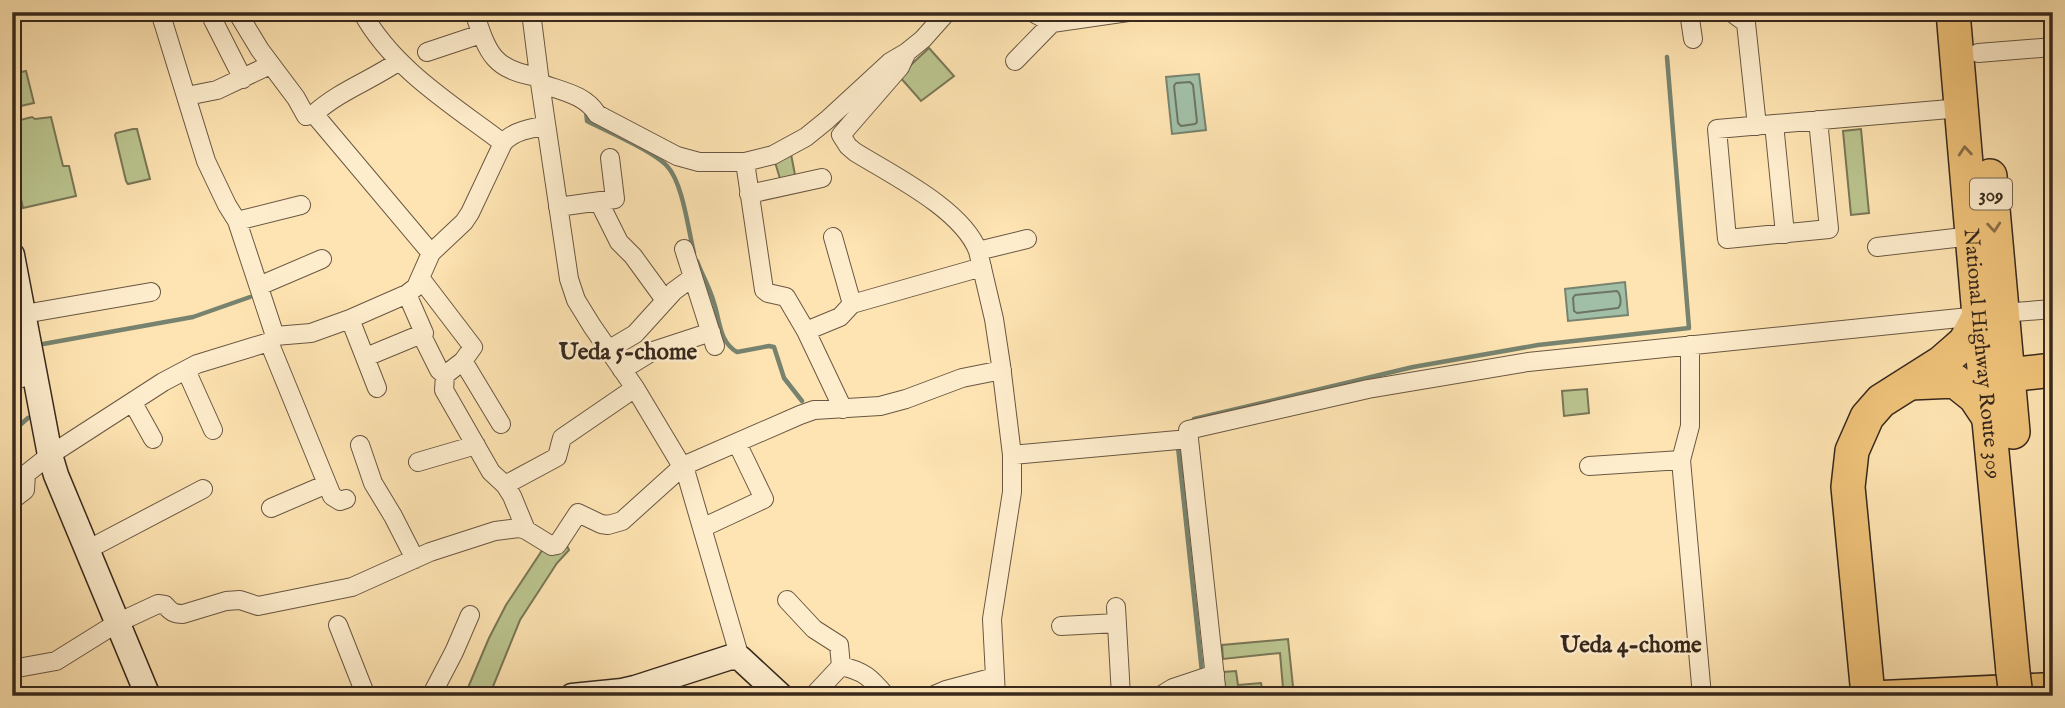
<svg xmlns="http://www.w3.org/2000/svg" width="2065" height="708" font-family="'IM FELL English',serif">
  <style>
    .green { fill: #bbc58f; stroke: #797656; stroke-width: 2 }
    .water { fill: #a1bfa7; stroke: #77836f; stroke-width: 2 }
    .lines { fill: none; stroke-linecap: round; stroke-linejoin: round }
    .shore { stroke: #6c7462; stroke-width: 2 }
    .stream { stroke: #77836f; stroke-width: 4.5 }
    .street-casing { stroke: #695742; stroke-width: 20 }
    .secondary-casing { stroke: #37281c; stroke-width: 27 }
    .primary-casing { stroke: #37281c; stroke-width: 31 }
    .highway-casing { stroke: #37281c; stroke-width: 36 }
    .street { stroke: #feedcd; stroke-width: 18 }
    .secondary { stroke: #feedcd; stroke-width: 24 }
    .primary { stroke: #efc279; stroke-width: 28 }
    .highway { stroke: #efc279; stroke-width: 33 }
    .highway-bridge-casing { stroke: #37281c; stroke-width: 36; stroke-linecap: butt }
    .highway-bridge { stroke: #efc279; stroke-width: 33 }
    .oneway { stroke: #8a6d46 }
    .labels { text-anchor: middle; stroke-width: 5; stroke-linejoin: round; paint-order: stroke }
    .shield { fill: #feedcd; stroke: #736351; stroke-width: 2 }
    .shield-label { font-size: 19px; font-weight: bold; fill: #37281c }
    .street-label { font-size: 21px; fill: #37281c; stroke: #feedcd }
    .neighbourhood-label { font-size: 23px; font-weight: bold; fill: #37281c; stroke: #feedcd }
  </style>
  <rect width="100%" height="100%" fill="#fee4b2"/>
  <filter id="stains"><feTurbulence type="fractalNoise" baseFrequency=".00286" numOctaves="4"/><feColorMatrix values="0 0 0 0 .2 0 0 0 0 .09 0 0 0 0 .02 0 0 0 .5 -.17"/></filter>
  <radialGradient id="worn" r=".72"><stop offset=".6" stop-color="#630" stop-opacity="0"/><stop offset="1" stop-color="#630" stop-opacity=".3"/></radialGradient>
  <path class="green" d="M929 48 954 76 921 101 899 76Z
    M26 71 34 103 12 108V74Z
    M32 117 35 119 51 117 63 166H69L76 196 23 208 12 159V122Z
    M133 129H137L150 179 128 184 126 181 115 135 116 133Z
    M1861 129 1869 213 1851 215 1843 131Z
    M791 154 796 180 781 182 774 159Z
    M1587 389 1589 413 1564 416 1562 391Z
    M565 542 569 550 557 563 520 620 492 689 467 690 489 638 506 605 545 546Z
    M1288 639 1294 696H1270L1269 689 1283 688 1280 653 1223 659 1222 645Z
    M1236 671 1238 685 1261 683 1262 688 1245 690V693L1226 695 1223 672Z"/>
  <path class="water" d="M1199 74 1206 130 1172 134 1166 77Z
    M1625 282 1628 315 1568 321 1565 289Z"/>
  <g class="lines">
    <path class="shore" d="M1190 82 1193 85 1197 122 1195 124 1181 126 1178 123 1174 86 1176 83Z
      M1617 291C1621 294 1622 305 1618 308L1577 313 1574 311 1573 298 1575 295Z"/>
    <path class="stream" d="M586 110 587 121C607 131 653 151 667 166 683 183 688 229 694 253
      M12 186 17 211
      M697 261C702 275 710 288 714 303 720 320 719 342 737 352L769 346 774 347 784 378 802 401
      M43 344 193 317 250 297
      M1194 419 1413 367 1538 345 1689 328 1667 57
      M12 432 28 418
      M1178 447 1202 672
      M1204 684 1205 696"/>
    <defs>
      <path id="street" d="M160 12 206 161 227 205 237 221 275 336
        M237 12 260 50 296 98 306 116 314 114 431 253
        M362 12C393 69 453 105 503 143
        M474 12C488 54 493 70 539 77
        M531 12 540 83 569 279 576 300 592 326 635 388 686 473 740 658
        M1032 12 1052 23 1128 12
        M1689 12 1693 39
        M1731 12 1746 23 1757 126
        M213 20 243 79
        M427 52 481 34
        M907 52 900 67 841 135 848 146 855 152C892 175 962 209 978 251L994 319 1001 365 1012 455V492L992 619 996 696
        M1978 53 2053 47
        M1015 61 1052 23
        M540 83C560 91 585 94 597 114L677 156 699 162H745L773 155 806 137 827 120 890 62 907 52 923 39 947 12
        M187 96 217 90 270 65
        M314 114C339 91 372 80 399 61
        M1818 120 1829 229 1727 239 1717 129 1961 108
        M1774 124 1785 234
        M745 162 764 290 768 293 786 297 806 331 843 409
        M749 194 822 178
        M599 202 619 242 633 256 665 300
        M558 207 615 199 610 158
        M237 221 301 205
        M833 237 852 304
        M1877 247 1972 236
        M684 249 715 346
        M978 251 1027 239
        M421 279 473 347 463 361 445 375 444 390 491 472 505 485 512 496 526 530
        M259 286 322 259
        M2002 313 2053 309
        M24 314 151 292
        M350 319 377 388
        M806 331 840 317 852 304 982 267
        M421 334 439 370 445 375
        M269 342 332 496 340 501 346 499
        M1690 345V426L1681 460 1702 696
        M608 350 635 334 674 291 693 277
        M366 357 424 333 407 294
        M463 361 501 424
        M186 370 213 430
        M622 370 653 351 711 332
        M12 381 34 374
        M133 403 153 439
        M360 445 373 483 393 516 415 559
        M1012 455 1189 439
        M418 462 476 445
        M1589 466 1681 460
        M505 485 557 457 562 438 635 388
        M12 500 25 490 26 474 50 455 163 382 197 364 269 342 275 336 311 333 350 319 407 294 416 287 431 253 464 222 470 213 503 143C513 131 531 128 546 126
        M271 508 327 484
        M702 528 764 499 737 443
        M87 550 203 489
        M787 600 814 629 839 645 841 666 813 696
        M1116 607 1121 696
        M338 625 366 696
        M1061 626 1117 623
        M841 666C864 671 871 678 886 696
        M12 669 56 661 117 623 158 604 165 605C171 612 174 614 183 614L226 601 240 600 258 606 352 587 430 552 495 531 519 528 526 530 552 546 557 545 578 513 601 524 608 525 622 521 683 466 800 415 814 410 880 406 906 399 962 378 1002 370
        M431 696 454 652 470 615
        M932 696 946 690 995 677
        M1160 696 1173 688 1215 674
        M1217 696 1188 430 1368 389 1528 362 1979 316"/>
      <path id="secondary" d="M12 255 50 455 56 475 148 696
        M572 696 622 691 635 688 731 657 740 658 781 696"/>
      <path id="primary" d="M1861 696 2053 687"/>
      <g id="highway">
        <path id="s1" d="M1953 12 1979 316 2013 672"/>
        <path d="M1990 176 2013 432"/>
        <path d="M2008 375 2053 370"/>
        <path d="M1910 383 1955 381 1975 397 1989 418"/>
        <path d="M1868 695 1848 487 1852 451 1867 417 1881 401 1941 363 1956 350 1965 342 1979 316"/>
      </g>
    </defs>
    <use href="#street" class="street-casing"/>
    <use href="#secondary" class="secondary-casing"/>
    <use href="#primary" class="primary-casing"/>
    <use href="#highway" class="highway-casing"/>
    <use href="#street" class="street"/>
    <use href="#secondary" class="secondary"/>
    <use href="#primary" class="primary"/>
    <use href="#highway" class="highway"/>
    <defs>
      <path id="highway-bridge" d="M2013 672 2016 696"/>
    </defs>
    <use href="#highway-bridge" class="highway-bridge-casing"/>
    <use href="#highway-bridge" class="highway-bridge"/>
  </g>
  <defs><path id="oneway-chevron" d="M-2-3.5L2.5 0L-2 3.5" fill="none" stroke-width="1.6" stroke-linecap="round" stroke-linejoin="round" transform="scale(1.75)"/></defs>
  <g class="oneway">
    <use href="#oneway-chevron" transform="translate(1965 151) rotate(-95)"/>
    <use href="#oneway-chevron" transform="translate(1994 227) rotate(85)"/>
  </g>
  <g class="labels">
    <rect class="shield" x="1970" y="178.5" width="42" height="31" rx="5"/>
    <g class="shield-label">
      <text x="1991" y="201">309</text>
    </g>
    <g class="street-label">
      <text dy="7" stroke="none"><textPath href="#s1" startOffset="343">National Highway Route 309</textPath></text>
    </g>
    <g class="neighbourhood-label">
      <text x="628" y="359">Ueda 5-chome</text>
      <text x="1631" y="652">Ueda 4-chome</text>
    </g>
  </g>
  <rect width="2065" height="708" fill="none" stroke="#fee4b2" stroke-width="42"/>
  <rect x="14" y="14" width="2037" height="680" fill="none" stroke="#37281c" stroke-width="3.5"/>
  <rect x="21" y="21" width="2023" height="666" fill="none" stroke="#37281c" stroke-width="2"/>
  <rect width="100%" height="100%" filter="url(#stains)"/>
  <rect width="100%" height="100%" fill="url(#worn)"/>
</svg>
